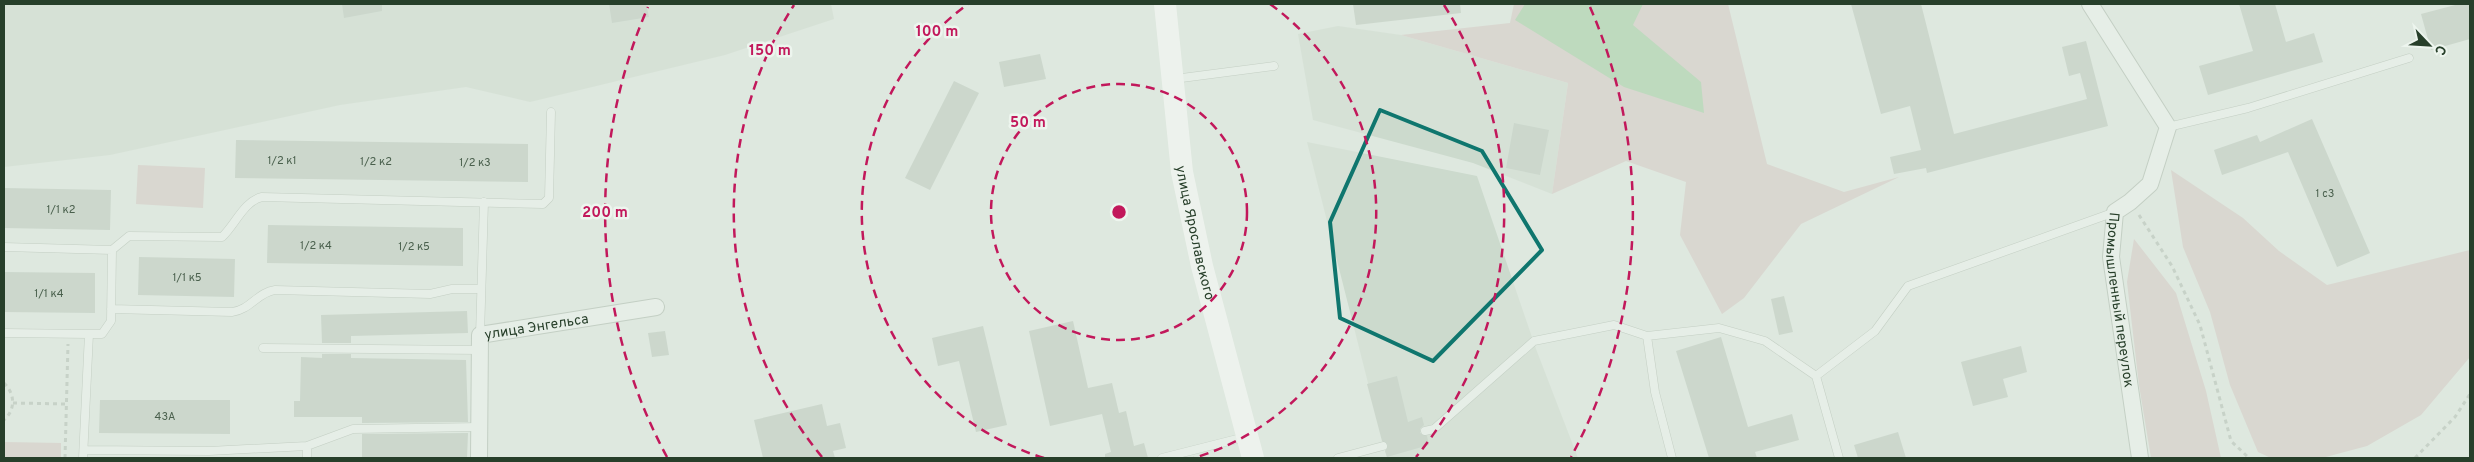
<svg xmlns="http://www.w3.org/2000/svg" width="2474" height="462" font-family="Overpass,sans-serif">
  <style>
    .built { fill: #ccdacd }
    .green { fill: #d2c3bf }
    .water { fill: #98c998 }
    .building { fill: #b5c4b7 }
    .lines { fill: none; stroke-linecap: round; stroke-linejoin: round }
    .lane-casing { stroke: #a3b2a5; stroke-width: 9 }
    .street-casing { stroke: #a3b2a5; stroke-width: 18 }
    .path { stroke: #acb8ad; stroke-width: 3; stroke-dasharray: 4 4; stroke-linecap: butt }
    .lane { stroke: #f0f6f1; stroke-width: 8 }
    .street { stroke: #f0f6f1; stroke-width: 16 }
    .secondary { stroke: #fff; stroke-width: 22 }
    .marked { fill: none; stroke: #0f766e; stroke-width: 4; stroke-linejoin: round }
    .ring { fill: none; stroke: #c2185b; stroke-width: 2.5; stroke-dasharray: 9 6 }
    .labels { text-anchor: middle; stroke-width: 5; stroke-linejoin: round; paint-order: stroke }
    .number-label { font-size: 11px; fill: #4a604d }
    .street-label { font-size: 14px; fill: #273f2a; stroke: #edf5ee }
    .centre { fill: #c2185b; stroke: #edf5ee; stroke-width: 2.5 }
    .ring-label { font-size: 15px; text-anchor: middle; font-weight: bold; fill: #c2185b; stroke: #edf5ee; stroke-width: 5; stroke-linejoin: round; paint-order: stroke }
  </style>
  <rect width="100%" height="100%" fill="#dee8df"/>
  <path class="built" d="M4 4H831L834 19 725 55 530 102 466 87 340 105 110 155 4 167Z
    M1338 26 1401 35 1568 83 1552 194 1473 163 1313 120 1298 34Z
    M1307 142 1477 176 1536 349 1578 458H1387Z"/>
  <path class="green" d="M1514 4H1728L1767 164 1844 192 1899 177 1801 224 1744 298 1722 314 1680 235 1686 182 1626 161 1552 194 1568 83 1401 35 1510 23Z
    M138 165 205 168 203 208 136 204Z
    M2171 170 2243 218 2279 251 2327 285 2470 250V357L2421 415 2367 446 2322 458H2271L2258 452 2230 385 2210 312 2183 247Z
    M2134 239 2176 293 2206 391 2221 458H2151L2139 385 2127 282Z
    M4 442 61 443V458H4Z"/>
  <path class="water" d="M1525 4H1643L1633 25 1701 82 1704 113 1624 87 1515 20Z"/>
  <path class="building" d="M342 4H382V11L344 18Z
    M609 4H646L649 17 612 23Z
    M1353 4H1460L1461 13 1356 25Z
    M1851 4H1921L1954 134 2087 99 2080 73 2069 76 2062 47 2086 41 2108 126 1927 173 1926 168 1894 174 1890 157 1921 150 1910 106 1881 114Z
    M2239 4H2275L2286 42 2314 33 2323 62 2208 95 2199 66 2253 51Z
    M2459 4H2470V39L2431 50 2421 14Z
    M1040 54 1046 79 1004 87 999 62Z
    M954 81 979 93 930 190 905 178Z
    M2312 119 2370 253 2337 267 2288 152 2222 175 2214 150 2257 135 2260 142Z
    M1514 123 1549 130 1540 175 1506 168Z
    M236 140 528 144V182L235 178Z
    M4 188 111 190 110 230 4 228Z
    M268 225 463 228V266L267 263Z
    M139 257 235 259 234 297 138 295Z
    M4 272 95 273V313L4 312Z
    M1784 296 1793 332 1779 335 1771 299Z
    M467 311 468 333 351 336V343H322L321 315Z
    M1073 321 1088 388 1112 383 1119 413 1126 411 1134 446 1144 443 1148 458H1105V454L1111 452 1102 414 1050 426 1029 331Z
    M983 326 1007 425 976 432 959 361 938 366 932 338Z
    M665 331 669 355 652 357 648 333Z
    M1721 337 1748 427 1792 414 1799 440 1755 452 1757 458H1709L1676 351Z
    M2021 346 2027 372 2003 379 2008 397 1973 406 1961 362Z
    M322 354H351V358L466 360 468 422 362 423V417H294V401H300L301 357 322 358Z
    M1397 376 1408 422 1422 417 1424 425 1420 429V433L1427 436 1429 445 1387 457 1385 451 1388 445 1382 441 1367 384Z
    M100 400H230V434L99 433Z
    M822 404 827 426 840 423 846 448 833 451 835 458H763L754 420Z
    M1898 432 1906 458H1858L1854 445Z
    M468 433 467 458H362V434Z"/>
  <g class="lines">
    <defs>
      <path id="lane" d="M1174 79 1274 66
        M2168 127 2248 108 2409 58
        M4 247 112 250 129 236 222 237C235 225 244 201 262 197L543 204 549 198 551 112
        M111 309 232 312C250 310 258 292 275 290L430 294 452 289H481
        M4 333 89 334 83 458
        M89 334H102L111 321 112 250
        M480 335 484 202
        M1647 336 1655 392 1672 458
        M263 348 480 350
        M1816 376 1839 458
        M1425 431 1434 429 1534 341 1614 325 1647 336 1719 328 1765 341 1816 376 1875 331 1908 286 2115 212
        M84 450 209 451 307 446
        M307 458V446L353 429 479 427
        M1162 458 1245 437
        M1338 458 1383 446"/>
      <g id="street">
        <path id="s1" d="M2090 4 2168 127 2150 184 2130 202 2115 212 2111 257 2140 458"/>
        <path id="s2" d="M479 458 480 335 656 307"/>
      </g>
    </defs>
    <use href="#lane" class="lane-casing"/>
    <use href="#street" class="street-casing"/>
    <path class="path" d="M2139 215 2172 266 2200 325 2231 441 2249 458
      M4 383C15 394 16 409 4 420
      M13 403 67 404
      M65 458 68 344
      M2415 458 2455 417 2470 394"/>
    <use href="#lane" class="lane"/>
    <use href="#street" class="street"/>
    <path class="secondary" id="s3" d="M1165 4 1182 172 1202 266 1253 458"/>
  </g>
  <path d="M0 0H2474V462H0ZM1380 110 1482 151 1542 250 1433 361 1340 318 1330 222Z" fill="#dee8df" fill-opacity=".55" fill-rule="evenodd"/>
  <path class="marked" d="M1380 110 1482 151 1542 250 1433 361 1340 318 1330 222Z"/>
  <g class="ring">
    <circle cx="1119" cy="212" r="128"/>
    <path d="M1044 458A257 257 0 0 1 968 4M1270 4A257 257 0 0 1 1194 458"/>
    <path d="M822 457A385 385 0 0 1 794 5M1444 5A385 385 0 0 1 1416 457"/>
    <path d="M667 457A514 514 0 0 1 648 7M1590 7A514 514 0 0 1 1571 457"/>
  </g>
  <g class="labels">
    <g class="number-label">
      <text x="282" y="164">1/2 к1</text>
      <text x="376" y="165">1/2 к2</text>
      <text x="475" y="166">1/2 к3</text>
      <text x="2325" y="197">1 с3</text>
      <text x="61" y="213">1/1 к2</text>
      <text x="316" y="249">1/2 к4</text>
      <text x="414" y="250">1/2 к5</text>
      <text x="187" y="281">1/1 к5</text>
      <text x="49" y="297">1/1 к4</text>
      <text x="165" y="420">43А</text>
    </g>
    <g class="street-label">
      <text dy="5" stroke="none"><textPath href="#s3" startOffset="231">улица Ярославского</textPath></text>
      <text dy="5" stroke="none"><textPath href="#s1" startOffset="339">Промышленный переулок</textPath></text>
      <text dy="5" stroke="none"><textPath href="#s2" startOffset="180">улица Энгельса</textPath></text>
    </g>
  </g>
  <circle cx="1119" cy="212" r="8" class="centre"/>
  <g class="ring-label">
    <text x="937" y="36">100 m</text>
    <text x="770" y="55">150 m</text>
    <text x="1028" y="127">50 m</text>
    <text x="605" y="217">200 m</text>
  </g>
  <rect width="2474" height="462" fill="none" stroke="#273f2a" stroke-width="10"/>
  <g transform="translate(2429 45) rotate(115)" stroke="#edf5ee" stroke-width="4" paint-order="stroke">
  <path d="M0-4L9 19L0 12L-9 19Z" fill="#273f2a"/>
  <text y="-8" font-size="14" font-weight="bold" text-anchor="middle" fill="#273f2a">С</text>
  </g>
</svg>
